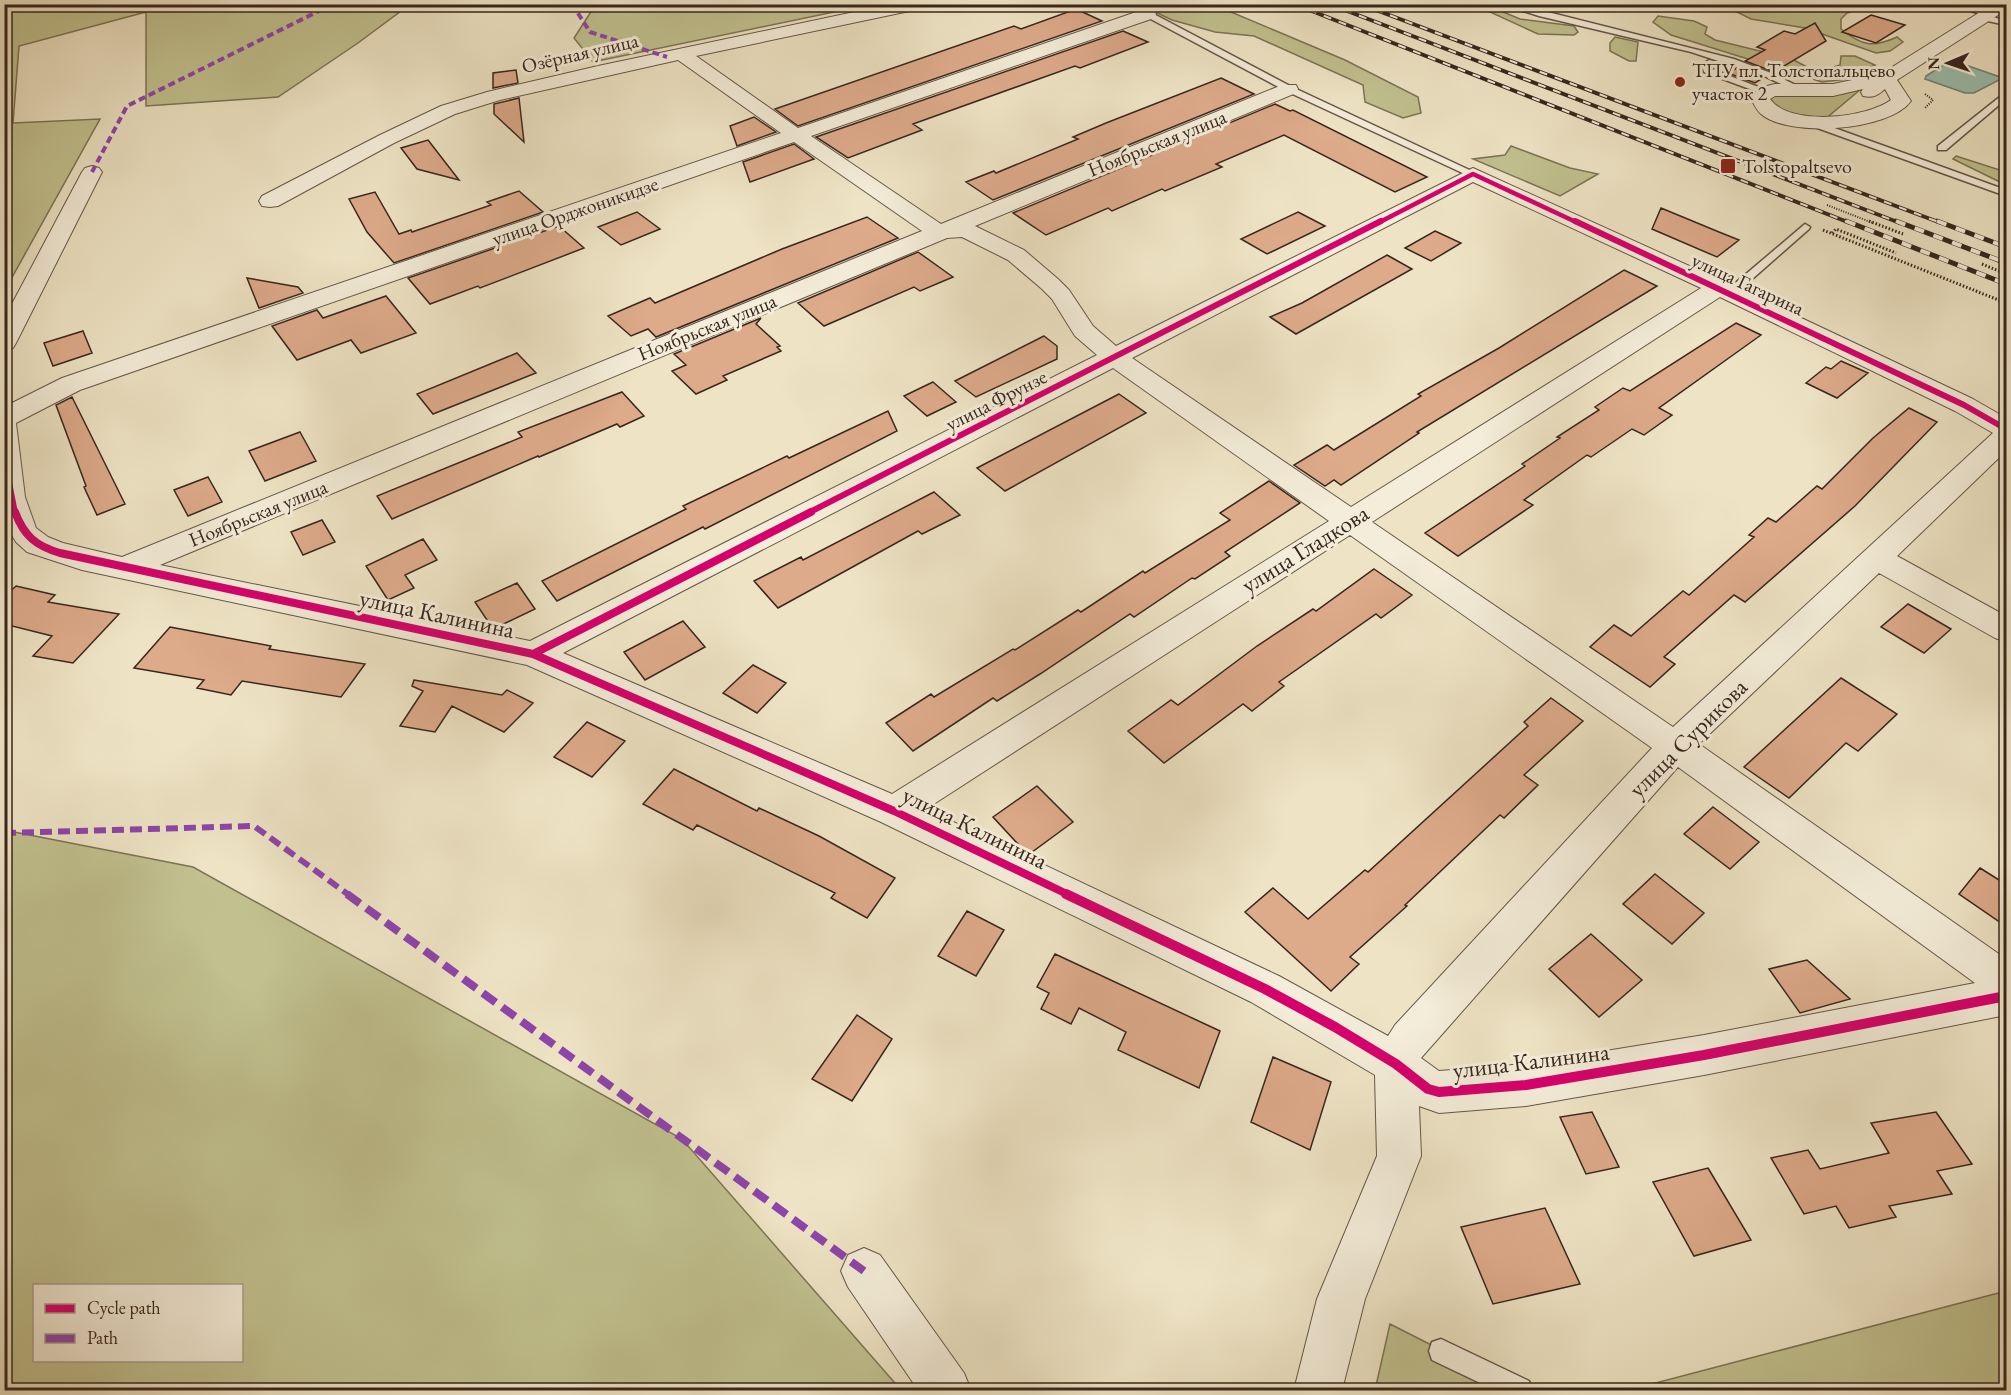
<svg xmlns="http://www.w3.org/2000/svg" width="2011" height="1395" font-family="'EB Garamond',serif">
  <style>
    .green { fill: #c1c18f; stroke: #7c7456; stroke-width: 1.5; fill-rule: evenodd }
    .water { fill: #9bbfae; stroke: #738274; stroke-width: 1.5 }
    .building { fill: #ddaa8a; stroke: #38261e; stroke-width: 1.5 }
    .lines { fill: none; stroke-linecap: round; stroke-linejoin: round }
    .service-casing { stroke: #665648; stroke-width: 3 }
    .minor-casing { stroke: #665648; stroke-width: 2 }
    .tertiary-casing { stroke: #665648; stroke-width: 2 }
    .path-far1 { stroke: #38261e; stroke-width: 2; stroke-dasharray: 1 1.5; stroke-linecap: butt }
    .path { stroke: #38261e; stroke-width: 3; stroke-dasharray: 1.5 2; stroke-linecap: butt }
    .service { fill: #f4edd9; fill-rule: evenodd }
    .minor { fill: #f4edd9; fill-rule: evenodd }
    .tertiary { fill: #f4edd9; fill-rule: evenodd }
    .rail-far1-casing { stroke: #38261e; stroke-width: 4 }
    .rail-casing { stroke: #38261e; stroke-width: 5 }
    .rail-far1 { stroke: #f4edd9; stroke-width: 2; stroke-dasharray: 8; stroke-linecap: butt }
    .rail { stroke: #f4edd9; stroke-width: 4; stroke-dasharray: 10; stroke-linecap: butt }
    .quiet-far2 { stroke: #8e44ad; stroke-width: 4; stroke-dasharray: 7 4; stroke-linecap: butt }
    .quiet-far1 { stroke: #8e44ad; stroke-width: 6; stroke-dasharray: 12 6; stroke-linecap: butt }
    .quiet { stroke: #8e44ad; stroke-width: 8; stroke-dasharray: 16 8; stroke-linecap: butt }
    .cycleway-far3-casing { stroke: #f4edd9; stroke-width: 7 }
    .cycleway-far2-casing { stroke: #f4edd9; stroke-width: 9 }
    .cycleway-far1-casing { stroke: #f4edd9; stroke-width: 11 }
    .cycleway-casing { stroke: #f4edd9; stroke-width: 14 }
    .cycleway-far3 { stroke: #d6006c; stroke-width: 4.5 }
    .cycleway-far2 { stroke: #d6006c; stroke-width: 6 }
    .cycleway-far1 { stroke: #d6006c; stroke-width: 8 }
    .cycleway { stroke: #d6006c; stroke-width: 10 }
    .poi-dot { fill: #8f2418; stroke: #f4edd9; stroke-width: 2 }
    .labels { text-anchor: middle; stroke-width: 6; stroke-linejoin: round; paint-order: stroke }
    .far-street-label { font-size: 20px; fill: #38261e; stroke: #f4edd9 }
    .far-poi-label { font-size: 20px; fill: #38261e; stroke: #f4edd9; text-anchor: start }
    .street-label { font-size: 24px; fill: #38261e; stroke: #f4edd9 }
  </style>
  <rect width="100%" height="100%" fill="#eee4c5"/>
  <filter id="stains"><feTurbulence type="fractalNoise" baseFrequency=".00333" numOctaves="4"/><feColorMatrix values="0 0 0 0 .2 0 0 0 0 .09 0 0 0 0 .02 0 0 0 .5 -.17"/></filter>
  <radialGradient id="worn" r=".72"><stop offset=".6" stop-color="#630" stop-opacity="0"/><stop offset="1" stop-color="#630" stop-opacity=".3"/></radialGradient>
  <path class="green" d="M5 4H409V5L358 43 278 97 146 106V12L19 46 13 123 100 119 5 290Z
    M596 4H868V5L593 62 574 38Z
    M1191 4 1224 9 1345 60 1418 97 1421 113 1403 118 1365 102 1363 85 1254 36 1215 32 1172 20 1153 11Z
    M1743 4 1835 6 1872 5 1847 13 1841 19V29C1862 46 1873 48 1897 37L1903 42 1890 51 1876 53 1805 28 1751 19 1729 8Z
    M1496 9 1520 19 1574 26 1578 32 1574 35 1538 34 1490 12Z
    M1658 16 1694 21 1707 27 1705 34 1715 40 1792 59 1807 67 1828 69 1840 65 1841 56H1855L1875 65 1848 79 1822 82 1671 35 1653 22Z
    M1615 37 1638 42 1636 61H1629L1610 51V43Z
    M1861 89 1824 120 1818 121 1772 108 1769 97 1773 95Z
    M1511 146 1570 168 1598 174 1560 196 1473 159 1505 155Z
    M1956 156 2006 172V185L1953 159Z
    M4 830 193 867 682 1139 901 1390H5ZM34 1286H242V1360H34Z
    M2006 1291V1390H1629Z
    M1390 1324 1520 1390H1375Z"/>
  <path class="water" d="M1948 62H1957L2003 78 1974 93H1965L1925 79 1926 76Z"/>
  <path class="building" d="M1076 9 1102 21 798 126 775 109 1014 26 1021 29Z
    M1871 15 1905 25 1876 43 1842 32Z
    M1815 23 1826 41 1774 72 1745 61 1765 50 1757 47 1784 31 1795 34Z
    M1123 31 1148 42 1080 68 1075 66 913 124 922 130 848 158 816 137Z
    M1732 68 1763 78 1755 83 1725 72Z
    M516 70 518 83 493 88V73Z
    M1221 78 1254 94 993 200 966 182 994 171 996 173 1078 139 1073 137 1106 123Z
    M519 98 524 142 494 114V104Z
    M1275 104 1290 111 1293 110 1427 177 1395 192 1284 135 1216 164 1222 167 1165 191 1162 189 1112 211 1108 208 1046 235 1013 213Z
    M754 117 776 132 737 146 730 126Z
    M428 140 459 180 417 169 401 148Z
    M794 144 814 159 750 182 743 162Z
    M519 191 543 212 394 263 367 232 349 199 375 192 399 234 411 230 412 232 491 205 487 202Z
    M1661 208 1719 232 1739 240 1717 257 1652 229Z
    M637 212 660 229 621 245 598 227Z
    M1298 212 1325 226 1267 254 1241 239Z
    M867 217 898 238 656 337 648 329 631 336 608 316 650 298 655 303 782 249Z
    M559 226 584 248 480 288 478 286 430 304 408 278Z
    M1435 231 1461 243 1431 261 1405 248Z
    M918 252 953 277 920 291 914 287 824 326 798 303Z
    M1387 255 1412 269 1296 334 1270 317 1302 303Z
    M1624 270 1657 286 1417 432 1419 433 1341 485 1334 480 1325 486 1294 465 1327 445 1334 450 1421 396 1418 394 1499 348Z
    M247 278 298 287 303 293 259 308Z
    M386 296 416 333 361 353 351 340 297 360 272 326 317 310 323 318Z
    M761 318 756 324 780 346 777 347 781 351 723 376 727 380 696 394 672 371 686 365 674 354Z
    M1736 323 1761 335 1659 408 1672 415 1644 435 1632 429 1591 457 1587 455 1524 500 1533 505 1458 556 1425 533 1525 466 1522 464 1560 438 1557 437 1599 410 1595 407 1623 388 1630 391Z
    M83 331 92 353 53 366 44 343Z
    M1044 336 1057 346V359L976 397 955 381Z
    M517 353 536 373 433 414 417 394Z
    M1841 361 1868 373 1837 398 1806 383 1826 367 1831 369Z
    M933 382 956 402 927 416 904 396Z
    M622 392 644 416 620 427 617 424 539 457 538 456 392 519 377 496 522 437 518 432Z
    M1119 394 1146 413 1005 491 977 468Z
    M72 397 125 504 97 515 84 487 86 486 56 405Z
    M1909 408 1937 422 1855 506 1745 602 1734 595 1664 657 1675 664 1650 687 1590 647 1614 625 1631 636 1683 591 1689 595 1754 537 1749 535 1768 518 1776 522 1817 486 1822 489 1873 438Z
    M888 411 897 431 705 529 703 527 557 601 542 581 686 509 683 506 787 456 789 458Z
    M300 432 316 461 265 481 249 451Z
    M208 477 222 502 188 516 174 490Z
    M1269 481 1300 503 1225 552 1230 556 1195 579 1192 578 1134 617 1130 614 1040 674 997 701 993 698 913 751 886 723 931 694 934 697 1013 649 1015 650 1078 610 1081 612 1143 571 1145 573 1230 520 1220 513Z
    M934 492 960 515 922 534 918 531 778 608 754 581 801 557 803 560Z
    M322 520 335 542 303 555 291 532Z
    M423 539 437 560 405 575 414 588 388 600 366 566Z
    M1374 569 1412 595 1381 618 1376 614 1279 682 1284 686 1252 711 1243 704 1164 763 1128 731 1171 700 1178 705 1257 646 1313 609 1316 611Z
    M517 583 535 609 493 629 475 602Z
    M16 586 55 595 48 602 119 614 73 663 33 656 52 636 4 624V597Z
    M1908 604 1951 629 1924 653 1881 627Z
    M683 621 705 647 645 680 624 652Z
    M170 627 271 646 269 649 365 664 341 697 242 681 231 695 197 688 204 680 134 668Z
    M753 665 786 683 757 713 723 693Z
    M1841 678 1897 714 1858 751 1846 743 1789 798 1744 767Z
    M414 680 502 695 507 690 533 703 504 732 452 706 435 732 400 726 423 691 412 686Z
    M1551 698 1583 721 1524 775 1538 785 1504 818 1500 815 1405 905 1407 906 1350 957 1359 964 1331 991 1245 912 1273 888 1308 919 1365 870 1368 872 1528 726 1524 722Z
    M587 722 625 741 592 777 554 757Z
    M674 769 757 811 759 808 819 836 895 878 867 918 831 898 835 893 697 825 693 830 643 804Z
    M1037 786 1073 822 1028 855 993 817Z
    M1713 807 1759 842 1730 869 1684 834Z
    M1980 868 2007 885V927L1959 894Z
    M1655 874 1704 913 1672 944 1623 904Z
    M967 911 1004 930 976 976 938 956Z
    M1591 934 1642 980 1599 1017 1549 969Z
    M1055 954 1220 1031 1199 1088 1118 1050 1126 1032 1079 1008 1071 1024 1041 1009 1049 993 1037 987Z
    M1807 960 1850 999 1800 1013 1769 969Z
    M857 1015 892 1039 852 1101 812 1079Z
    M1273 1057 1331 1082 1310 1150 1251 1122Z
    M1592 1112 1619 1167 1586 1174 1560 1117Z
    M1936 1112 1972 1164 1937 1171 1952 1194 1889 1206 1896 1217 1849 1228 1836 1206 1804 1214 1771 1158 1808 1150 1820 1169 1889 1153 1871 1123Z
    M1708 1168 1751 1240 1694 1256 1653 1182Z
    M1545 1208 1580 1284 1493 1304 1461 1227Z"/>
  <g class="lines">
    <defs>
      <path id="service" d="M1501 4H1516L1734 59 1771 73 1808 91 1800 93 1764 76 1691 52 1539 16Z
        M1953 4H1967L1994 13 1993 17 2006 21V25L1983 20 1982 18 1985 16Z
        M1148 11 1292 87 1478 174 1469 176 1286 91 1145 16 1144 14Z
        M1709 60 1717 62 1712 69 1771 92 1763 94 1704 72 1702 65Z
        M2006 92V99L1946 150H1938V146Z
        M1809 121H1815L2006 190V196L1809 125Z
        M1805 224 1810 227 1809 229 1734 295H1726V291Z
        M1441 1339 1529 1381 1532 1390H1495L1432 1360 1429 1351 1432 1342Z"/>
      <path id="minor" d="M892 4H927L919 9 696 56 798 128 1142 10H1154L1156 14 1154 18 811 136 941 224 1282 85H1296L1298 89 1296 93 975 226 1024 250 1058 279 1069 290 1093 326 1116 346 1473 168 1738 288 1973 399 2006 418V451L1897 556 2006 616V642L1995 638 1879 573 1699 744 2006 959V1015L1704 1075 1526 1106 1439 1113 1419 1106 1421 1156 1365 1299 1342 1390H1294L1317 1299 1377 1156 1375 1075 1251 1002 881 822 527 665 82 570 27 552 16 542 5 524 4 407 62 378 781 133 678 60 500 100 455 114 394 143 278 206 270 207 262 206 259 201 262 196 380 135 441 106 487 92 598 66ZM794 142 922 231 122 557 63 543 48 537 36 528 25 497 16 423 80 390ZM1473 182 1701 288 1351 507 1132 358ZM962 237 1008 260 1042 289 1052 299 1075 336 1097 355 530 641 160 565 947 238ZM1720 297 1955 411 1993 433 1673 727 1372 522ZM1113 368 1329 521 892 794 563 653ZM1350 535 1652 748 1395 1025 1388 1036 1279 976 926 809ZM1678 767 1975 983 1704 1035 1526 1064 1439 1071 1421 1058Z
        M92 166 99 168 102 172 16 343 13 348 4 350V319L82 172 85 168Z
        M864 1248 880 1255 964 1373 971 1390H918L848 1287 841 1271 848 1255Z"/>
      <path id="tertiary" d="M1993 4H2006V10L1897 80 1911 101C1890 131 1788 138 1761 114 1757 111 1754 104 1751 99L1759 88 1775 84H1833L1881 74ZM1863 89 1861 92 1863 96C1873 98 1877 96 1885 89L1891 100C1866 118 1790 127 1770 99L1775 96H1833Z"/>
    </defs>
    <use href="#service" class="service-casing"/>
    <use href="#minor" class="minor-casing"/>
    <use href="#tertiary" class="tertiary-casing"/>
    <path class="path-far1" d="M1925 94 1933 100 1925 108
      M1827 205 1873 223"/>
    <path class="path" d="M1869 221 1903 234
      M1823 230 2006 303
      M1832 233 1836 229 1896 253
      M1982 264 2006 274"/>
    <use href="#service" class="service"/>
    <use href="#minor" class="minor"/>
    <use href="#tertiary" class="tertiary"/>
    <defs>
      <path id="rail-far1" d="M1294 4 1850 223
        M1329 4 1900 223
        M1360 4 1941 223"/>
      <path id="rail" d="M1846 221 2006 284
        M1896 221 2006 263
        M1937 221 2006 247"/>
    </defs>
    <use href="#rail-far1" class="rail-far1-casing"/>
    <use href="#rail" class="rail-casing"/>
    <use href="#rail-far1" class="rail-far1"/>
    <use href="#rail" class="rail"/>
    <path class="quiet-far2" d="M572 4 590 32 667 57
      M92 172 127 106 333 4"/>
    <path class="quiet-far1" d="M4 833 254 826 349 895"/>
    <path class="quiet" d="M347 894 864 1271"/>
    <defs>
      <path id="cycleway-far3" d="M1378 223 1473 174 1578 223"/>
      <path id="cycleway-far2" d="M1575 221 1964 405 2006 429
        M4 425 9 482 15 513
        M808 513 1381 221"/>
      <path id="cycleway-far1" d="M15 512C24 536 36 546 60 553L533 654 894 811 1069 895
        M533 654 811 512"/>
      <path id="cycleway" d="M1066 894 1265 989 1335 1027 1396 1064 1428 1089 1439 1092 1526 1085 1704 1055 2006 996"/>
    </defs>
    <use href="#cycleway-far3" class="cycleway-far3-casing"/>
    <use href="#cycleway-far2" class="cycleway-far2-casing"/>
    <use href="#cycleway-far1" class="cycleway-far1-casing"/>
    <use href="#cycleway" class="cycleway-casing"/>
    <use href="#cycleway-far3" class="cycleway-far3"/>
    <use href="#cycleway-far2" class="cycleway-far2"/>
    <use href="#cycleway-far1" class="cycleway-far1"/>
    <use href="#cycleway" class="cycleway"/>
  </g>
  <g class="poi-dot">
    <circle cx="1680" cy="82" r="6"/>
    <rect x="1720" y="158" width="16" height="16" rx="3"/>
  </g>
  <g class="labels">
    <g class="far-street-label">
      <text transform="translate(580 53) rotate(-13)" y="7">Озёрная улица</text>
      <text transform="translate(1157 143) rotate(-22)" y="7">Ноябрьская улица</text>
      <text transform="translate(575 211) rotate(-19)" y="7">улица Орджоникидзе</text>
      <text transform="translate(1748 284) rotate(25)" y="7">улица Гагарина</text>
      <text transform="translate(707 327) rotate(-22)" y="7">Ноябрьская улица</text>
      <text transform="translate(996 400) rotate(-27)" y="7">улица Фрунзе</text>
      <text transform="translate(258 513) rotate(-22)" y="7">Ноябрьская улица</text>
    </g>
    <g class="far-poi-label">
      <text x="1692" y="77">ТПУ пл. Толстопальцево<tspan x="1692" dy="23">участок 2</tspan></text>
      <text x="1742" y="173">Tolstopaltsevo</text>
    </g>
    <g class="street-label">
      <text transform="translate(1305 549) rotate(-32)" y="8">улица Гладкова</text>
      <text transform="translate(437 614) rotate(12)" y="8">улица Калинина</text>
      <text transform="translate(1688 738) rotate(-45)" y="8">улица Сурикова</text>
      <text transform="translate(975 828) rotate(26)" y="8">улица Калинина</text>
      <text transform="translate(1531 1061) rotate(-7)" y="8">улица Калинина</text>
    </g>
  </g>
  <rect width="2011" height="1395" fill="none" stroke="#eee4c5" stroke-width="24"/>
  <rect x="6" y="6" width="1999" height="1383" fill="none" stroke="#38261e" stroke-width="3"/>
  <rect x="12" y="12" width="1987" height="1371" fill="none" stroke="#38261e" stroke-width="1.5"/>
  <rect x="33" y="1284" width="210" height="78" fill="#f4edd9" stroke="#a99d8e" stroke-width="1.5"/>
  <rect x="45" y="1304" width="30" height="9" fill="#d6006c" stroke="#a99d8e" stroke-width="1.5"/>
  <text x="87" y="1314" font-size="18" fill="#38261e">Cycle path</text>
  <rect x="45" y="1334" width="30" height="9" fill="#8e44ad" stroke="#a99d8e" stroke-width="1.5"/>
  <text x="87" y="1344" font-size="18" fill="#38261e">Path</text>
  <g transform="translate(1948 63) rotate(268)" stroke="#f4edd9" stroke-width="4.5" paint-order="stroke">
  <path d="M0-4.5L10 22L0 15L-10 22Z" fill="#38261e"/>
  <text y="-9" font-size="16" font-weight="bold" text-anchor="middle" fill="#38261e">N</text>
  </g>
  <rect width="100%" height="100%" filter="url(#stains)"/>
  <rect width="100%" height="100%" fill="url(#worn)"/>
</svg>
